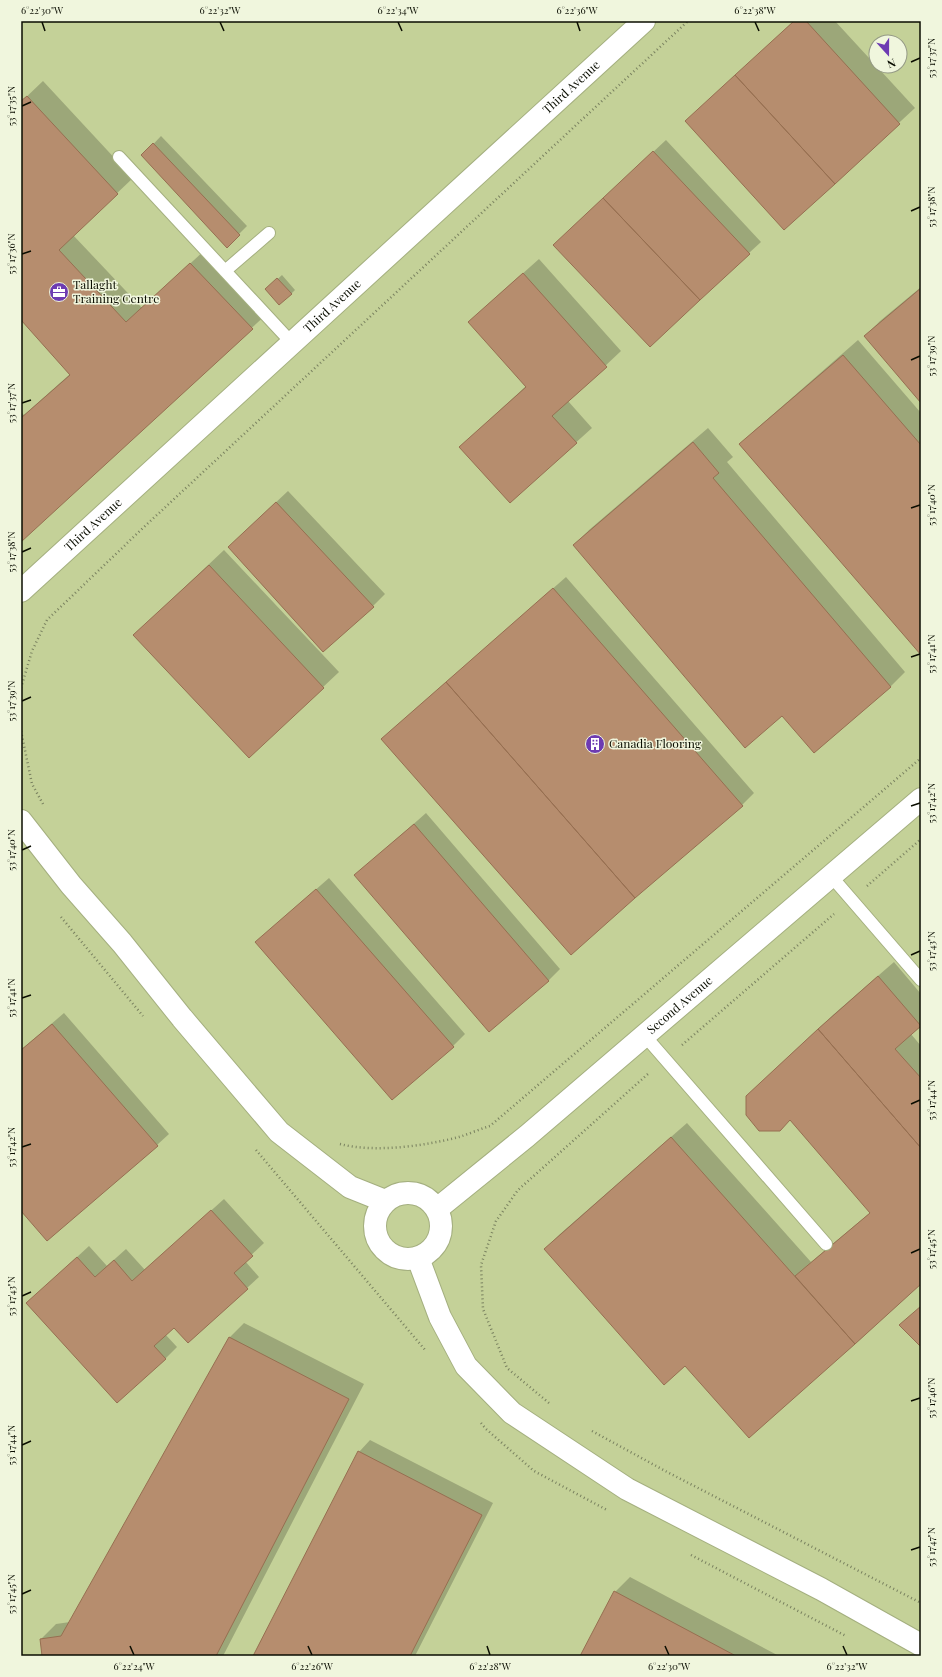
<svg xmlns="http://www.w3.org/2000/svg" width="942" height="1677" font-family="'Playfair Display',serif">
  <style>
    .built { fill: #c4d198; fill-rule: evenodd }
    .shadow { fill: #0003 }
    .building { fill: #b68d6e; stroke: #966f51 }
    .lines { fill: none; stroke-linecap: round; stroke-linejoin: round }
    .lane-casing { stroke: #a4af7f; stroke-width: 14 }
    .street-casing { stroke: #a4af7f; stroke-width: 24 }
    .path { stroke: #79815f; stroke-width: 2.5; stroke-dasharray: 1 3; stroke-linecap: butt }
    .lane { stroke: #fff; stroke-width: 12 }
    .street { stroke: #fff; stroke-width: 22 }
    .ticks { fill: none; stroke: #0a0d00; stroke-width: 1.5 }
    .labels { text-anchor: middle; stroke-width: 3; stroke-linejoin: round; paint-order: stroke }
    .street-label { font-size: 12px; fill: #0a0d00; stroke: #f0f6dd }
    .poi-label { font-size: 12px; fill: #0a0d00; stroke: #f0f6dd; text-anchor: start }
    .neatline { fill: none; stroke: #0a0d00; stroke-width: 1.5 }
    .ticks-label { font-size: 10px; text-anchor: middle; fill: #0a0d00 }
  </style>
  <rect width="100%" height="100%" fill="#cdd8a7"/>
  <path class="built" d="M21 21H921V1656H21ZM876 42H900V66H876Z"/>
  <path class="shadow" d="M794 21H835L915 108 784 229 748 64Z
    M43 81 133 178 73 235 142 308 206 249 268 313 21 540V412L24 415 70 374 21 319V102Z
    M161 136 247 226 227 246 143 155Z
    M666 140 761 242 749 253 566 233Z
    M539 259 621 351 568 401 592 428 510 502 460 447 526 386 485 307Z
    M282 275 295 290 291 294 267 289Z
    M921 287V402L865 336 880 321Z
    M858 340 921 413V653L740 445 755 430Z
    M708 428 733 457 727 462 905 672 890 687 782 714 574 545 589 530Z
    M288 491 385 594 373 606 241 535Z
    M224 550 339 672 249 757 134 635Z
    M566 577 754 793 742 805 394 728Z
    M426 813 560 969 548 981 356 875Z
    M329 878 465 1034 453 1046 256 942Z
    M894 962 921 994V1025L911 1034 921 1046V1283L855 1344 685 1364 545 1249 560 1234 687 1123 811 1262 871 1212 791 1119 747 1096 834 1014Z
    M64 1013 169 1134 157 1145 21 1210V1050Z
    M224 1199 264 1243 245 1261 259 1277 188 1342 174 1326 165 1334 177 1347 165 1359 39 1292 89 1246 107 1266 126 1249 145 1270Z
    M244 1323 364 1384 223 1656H43L41 1639 56 1624 70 1622 229 1338Z
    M370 1440 493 1503 415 1656H254L359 1452Z
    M630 1577 779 1656H581L615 1592Z"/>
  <path class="building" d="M794 21H806L900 124 835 184 735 75Z
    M735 75 835 184 784 230 685 121Z
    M27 96 118 194 59 250 126 322 190 263 253 329 21 542V418L70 375 21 320V101Z
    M153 143 240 235 227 248 141 155Z
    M653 151 750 254 700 300 603 198Z
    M603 198 700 300 650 347 553 245Z
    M523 273 607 367 552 416 577 443 510 503 459 447 526 387 468 322Z
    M277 278 292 294 279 305 265 289Z
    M921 288V403L864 336Z
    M843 355 921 445V655L739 444Z
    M693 442 719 473 713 478 891 687 814 753 782 716 745 748 573 545Z
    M276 502 374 607 323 652 228 547Z
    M209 565 324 688 249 758 133 635Z
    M553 588 743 806 635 898 446 682Z
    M446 682 635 898 571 955 381 739Z
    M414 824 549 981 489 1032 354 875Z
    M316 889 454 1047 392 1100 255 942Z
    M878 976 921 1026 895 1049 921 1078V1148L818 1029Z
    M52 1024 158 1146 47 1241 21 1211V1050Z
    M818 1029 921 1148V1284L855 1344 795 1276 870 1213 790 1120 780 1131H759L746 1115V1096Z
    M671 1137 855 1344 749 1438 685 1366 664 1385 544 1249Z
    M211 1210 253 1256 234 1273 248 1289 188 1343 174 1328 154 1346 166 1359 117 1403 26 1303 77 1257 95 1277 114 1260 132 1281Z
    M921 1306V1347L899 1325Z
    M229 1337 349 1399 216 1656H42L40 1639 61 1636Z
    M358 1451 482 1515 410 1656H253Z
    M614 1591 736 1656H580Z"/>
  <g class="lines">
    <defs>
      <path id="lane" d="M119 157 292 343
        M225 271 269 233
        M831 876 921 980
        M645 1036 826 1244"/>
      <g id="street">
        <path id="s1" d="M21 591 644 21"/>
        <path d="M21 821 71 885 122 943 182 1018 279 1132 350 1187 385 1201"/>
        <circle cx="408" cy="1226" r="33"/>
        <path id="s2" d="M437 1209 527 1136 921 799"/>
        <path d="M418 1258 440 1317 466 1366 512 1413 627 1489 821 1589 921 1645"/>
      </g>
    </defs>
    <use href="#lane" class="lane-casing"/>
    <use href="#street" class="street-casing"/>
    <path class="path" d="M21 688 32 651 47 620 144 527 688 21
      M21 731 32 784 43 804
      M867 886 921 839
      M61 917 143 1016
      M682 1045 834 914
      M340 1144C375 1153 424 1146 459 1137 469 1134 480 1129 490 1126L921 758
      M256 1150 426 1351
      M549 1403 507 1368 483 1309 481 1265 496 1221 518 1190 649 1073
      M481 1423 486 1429 534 1471 607 1510
      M592 1431 669 1473 921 1603
      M691 1555 846 1636"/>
    <use href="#lane" class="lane"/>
    <use href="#street" class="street"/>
  </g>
  <path class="ticks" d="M42 22 45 31M220 22 224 31M398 22 402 31M577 22 580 31M755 22 759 31M911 62 920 58M22 106 31 102M911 211 920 207M22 254 31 251M911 360 920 356M22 403 31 400M911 508 920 505M22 552 31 548M911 657 920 654M22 701 31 697M911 806 920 803M22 850 31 846M911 955 920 951M22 998 31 995M911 1104 920 1100M22 1147 31 1144M911 1253 920 1249M22 1296 31 1292M911 1401 920 1398M22 1445 31 1441M911 1550 920 1547M22 1594 31 1590M130 1646 134 1655M308 1646 312 1655M487 1646 490 1655M665 1646 669 1655M843 1646 847 1655"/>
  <defs>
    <symbol id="office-disc" viewBox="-11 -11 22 22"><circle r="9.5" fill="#6d3bb2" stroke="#f0f6dd"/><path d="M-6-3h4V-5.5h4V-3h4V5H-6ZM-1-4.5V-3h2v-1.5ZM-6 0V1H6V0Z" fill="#fff"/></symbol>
    <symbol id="building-disc" viewBox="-11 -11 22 22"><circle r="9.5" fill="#6d3bb2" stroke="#f0f6dd"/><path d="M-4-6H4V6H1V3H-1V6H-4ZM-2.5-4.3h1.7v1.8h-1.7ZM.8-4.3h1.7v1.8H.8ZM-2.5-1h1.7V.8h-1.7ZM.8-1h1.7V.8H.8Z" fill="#fff"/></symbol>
  </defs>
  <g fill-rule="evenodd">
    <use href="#office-disc" x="48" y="281" width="22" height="22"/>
    <use href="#building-disc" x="584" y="733" width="22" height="22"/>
  </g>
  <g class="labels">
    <g class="street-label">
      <text dy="4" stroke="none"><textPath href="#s1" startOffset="746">Third Avenue</textPath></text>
      <text dy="4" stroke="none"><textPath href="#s1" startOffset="422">Third Avenue</textPath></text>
      <text dy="4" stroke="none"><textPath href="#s1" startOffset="98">Third Avenue</textPath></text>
      <text dy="4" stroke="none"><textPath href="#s2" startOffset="317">Second Avenue</textPath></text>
    </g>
    <g class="poi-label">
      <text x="73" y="289">Tallaght<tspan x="73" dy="14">Training Centre</tspan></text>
      <text x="609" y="748">Canadia Flooring</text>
    </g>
  </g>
  <rect width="942" height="1677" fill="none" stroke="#f0f6dd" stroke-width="44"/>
  <g transform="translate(888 54) rotate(159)"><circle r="19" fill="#f0f6dd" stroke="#949985"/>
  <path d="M0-3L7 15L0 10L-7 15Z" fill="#6d3bb2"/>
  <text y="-6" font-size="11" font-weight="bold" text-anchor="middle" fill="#0a0d00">N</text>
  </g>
  <rect x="22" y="22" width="898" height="1633" class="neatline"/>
  <g class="ticks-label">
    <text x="42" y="14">6°22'30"W</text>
    <text x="220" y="14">6°22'32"W</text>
    <text x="398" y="14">6°22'34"W</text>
    <text x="577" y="14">6°22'36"W</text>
    <text x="755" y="14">6°22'38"W</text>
    <text transform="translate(931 58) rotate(-90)" y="4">53°17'37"N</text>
    <text transform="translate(11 106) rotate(-90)" y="4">53°17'35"N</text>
    <text transform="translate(931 207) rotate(-90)" y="4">53°17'38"N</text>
    <text transform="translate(11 254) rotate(-90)" y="4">53°17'36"N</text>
    <text transform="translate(931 356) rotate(-90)" y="4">53°17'39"N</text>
    <text transform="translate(11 403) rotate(-90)" y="4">53°17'37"N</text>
    <text transform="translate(931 505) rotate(-90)" y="4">53°17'40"N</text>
    <text transform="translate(11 552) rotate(-90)" y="4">53°17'38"N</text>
    <text transform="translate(931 654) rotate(-90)" y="4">53°17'41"N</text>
    <text transform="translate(11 701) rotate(-90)" y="4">53°17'39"N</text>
    <text transform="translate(931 803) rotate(-90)" y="4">53°17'42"N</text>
    <text transform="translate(11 850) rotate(-90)" y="4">53°17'40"N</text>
    <text transform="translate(931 951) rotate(-90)" y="4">53°17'43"N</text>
    <text transform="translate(11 998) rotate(-90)" y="4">53°17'41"N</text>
    <text transform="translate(931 1100) rotate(-90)" y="4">53°17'44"N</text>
    <text transform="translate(11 1147) rotate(-90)" y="4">53°17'42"N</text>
    <text transform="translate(931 1249) rotate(-90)" y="4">53°17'45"N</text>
    <text transform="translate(11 1296) rotate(-90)" y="4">53°17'43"N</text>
    <text transform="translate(931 1398) rotate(-90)" y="4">53°17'46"N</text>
    <text transform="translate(11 1445) rotate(-90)" y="4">53°17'44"N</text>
    <text transform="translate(931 1547) rotate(-90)" y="4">53°17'47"N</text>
    <text transform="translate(11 1594) rotate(-90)" y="4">53°17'45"N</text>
    <text x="134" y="1670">6°22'24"W</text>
    <text x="312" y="1670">6°22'26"W</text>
    <text x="490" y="1670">6°22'28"W</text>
    <text x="669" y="1670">6°22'30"W</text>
    <text x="847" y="1670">6°22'32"W</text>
  </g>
</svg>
